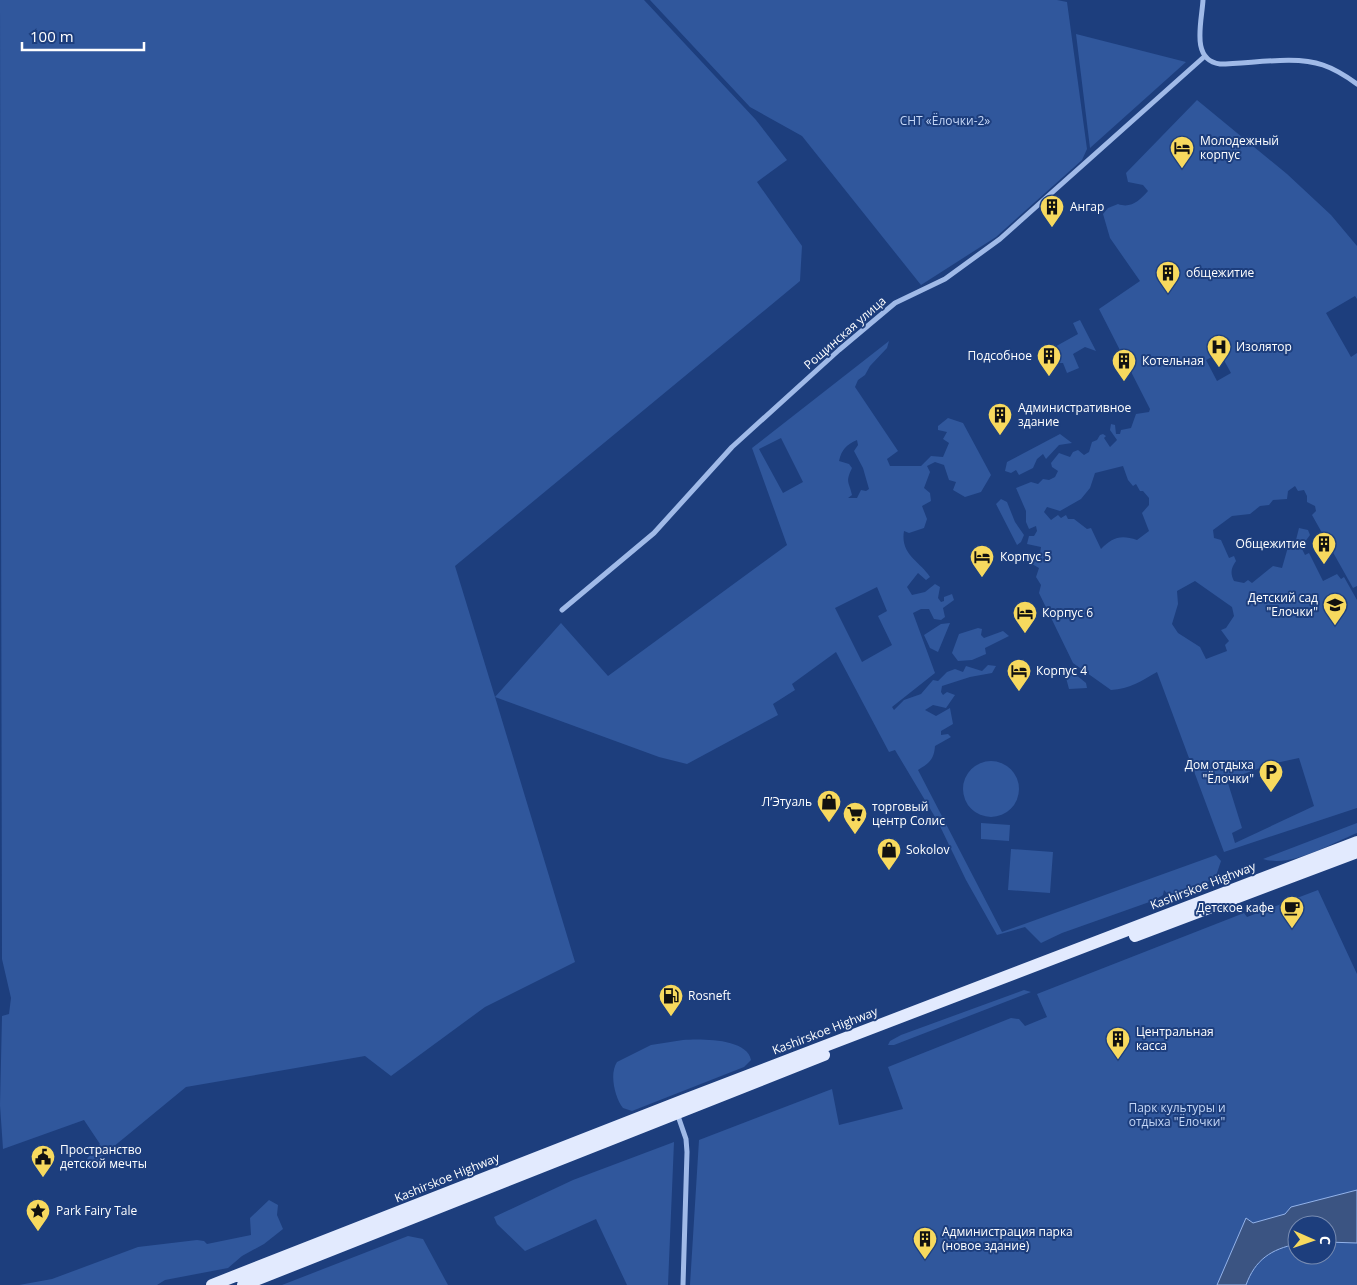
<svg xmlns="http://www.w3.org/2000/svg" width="1357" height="1285" font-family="'Open Sans',sans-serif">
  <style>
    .green { fill: #30579c; fill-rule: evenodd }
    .water { fill: #3b5482; stroke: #93b3ea }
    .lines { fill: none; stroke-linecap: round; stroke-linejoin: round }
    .street { stroke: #a0bae8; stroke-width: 5 }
    .primary { stroke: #e2eafe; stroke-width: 12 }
    .labels { text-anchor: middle; stroke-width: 4; stroke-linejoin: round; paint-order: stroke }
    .park-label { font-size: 12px; fill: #c4d6f6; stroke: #1d3e7d }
    .poi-label { font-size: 12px; fill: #fff; stroke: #1d3e7d; text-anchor: start }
    .street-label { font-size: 12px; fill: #fff; stroke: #1d3e7d }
  </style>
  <rect width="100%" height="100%" fill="#1d3e7d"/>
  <path class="green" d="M0 0H644L756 120 787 160 757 182 802 246 800 281 455 566 495 697 561 623 608 676 787 545 752 448 889 341 887 348 870 366 865 375 858 380 855 387 898 451 887 459 890 466H921L931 456 943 457 949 443 943 439 947 432 938 430V426L948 418 963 423 991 475 981 492 965 497 953 490 956 482 949 480 944 465 935 462 927 466 930 472 924 488 930 493 931 501 922 506 927 519 924 528 909 533 904 531C900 555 920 561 930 577L926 580 918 573 907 587 912 595 925 592 935 584 940 587 938 598 941 602 944 601V597L952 594 954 600 943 608 945 617 941 620 934 619 929 609H921L913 613 935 673 892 707 894 710 904 700 921 694 933 680 938 681 947 672 955 669 963 672 966 666 982 671 988 665 996 666 992 673 970 677 942 686 941 692 943 695 947 692 955 695 946 708 933 705 925 710 936 716 950 708 953 724 941 731V735L948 734 951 737 935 746C934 760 929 763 918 770L1002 932 1216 855 1221 861 1216 876 1212 880 1171 898 1164 890 1163 895 1155 900 1062 933 1041 943 1025 927 997 935 966 880 938 822 895 750 889 752 836 652 792 684 795 690 773 704 778 715 687 764 659 757 495 697 575 962 485 1007 391 1076 365 1056 186 1087 90 1166 86 1160 100 1144 84 1120 3 1149 0 1105 2 1016 9 1014 11 998 2 959ZM781 438 803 482 783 493 759 449ZM857 440 858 445 854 451 863 468 869 489 866 491 861 490 857 498H848L852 495C849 481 845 483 852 468L849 464 839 461C842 449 846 445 857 440ZM877 587 887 611 878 616 892 645 862 662 835 608Z
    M650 0H1057L1067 2 1087 149 1082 160 996 237 921 285 802 136 750 107Z
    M1076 34 1186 62 1090 148Z
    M1197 100 1287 174 1331 215 1357 246V299L1355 296 1326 313 1351 357 1357 353V586L1353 588 1312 515 1316 511 1315 506 1307 502V496L1304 490 1298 491 1295 486 1288 491 1287 499 1273 500 1269 505 1260 506 1250 514 1232 516 1213 530 1214 538 1221 540 1229 558 1234 556 1236 561C1231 568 1230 573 1234 581L1244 583 1248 580 1252 583 1273 566 1282 568 1288 547 1295 544 1299 528 1308 530 1310 535 1301 547 1305 555 1309 553 1323 581 1337 574 1341 579 1344 577 1357 600V808L1224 852 1157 672C1141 681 1130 689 1111 690L1073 663 1039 593 1041 585 1036 577 1039 568 1032 564 1040 554 1041 547 1027 544 1029 536H1034L1037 531 1036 526 1029 529 1026 522V511L1016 488 1031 482 1038 484 1043 479 1049 480 1055 477 1058 471 1052 467 1051 463 1059 453 1070 457 1073 452 1078 450 1084 455 1089 452 1092 442 1097 440 1100 435 1103 434 1106 436 1104 438 1110 447 1117 440 1110 430 1111 424 1115 425 1116 434H1120L1121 430 1131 428 1136 414 1149 412 1150 409 1099 309 1140 281 1110 238 1103 214 1108 208 1118 204C1131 209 1140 200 1148 191L1143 185 1128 182 1126 173ZM1220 353 1231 373 1217 381 1206 360ZM1123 466 1128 480 1133 486 1136 484 1140 491H1143L1149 498V505L1142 513 1149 531 1137 540C1120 534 1112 538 1101 549L1091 528 1087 529 1074 519H1068L1066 515 1061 518 1058 515 1051 520 1044 512 1047 507 1060 511 1081 499 1090 488 1095 473ZM1195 581 1232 607 1234 616 1226 628 1221 630 1229 641 1225 645 1227 651 1206 659 1200 647 1178 633 1172 624 1178 604 1177 591ZM1299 758 1314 806 1235 843 1232 833 1242 828 1227 780 1271 764Z
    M1080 320 1096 351 1085 347 1073 354 1079 368 1067 373 1063 363H1056L1051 349 1078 334 1073 323Z
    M1060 434 1072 443 1059 445 1046 459 1043 454 1037 459 1033 468 1019 475 1016 470 1011 473 1005 471 1007 462Z
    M1001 499 1007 502 1015 522 1024 535 1021 542 1017 545 996 504Z
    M950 623 938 652 930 648 924 635 941 624Z
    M978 628 982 629 981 635 984 638 1003 631 1009 636 985 648 986 654 972 660 958 661 952 653 959 634Z
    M1070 670 1086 683 1087 688 1069 689 1065 674Z
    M963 789a28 28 0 1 1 56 0a28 28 0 1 1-56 0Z
    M981 823 1010 825 1009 841 981 839Z
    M1357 823V833C1330 844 1291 868 1263 859Z
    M1011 849 1053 852 1050 893 1008 890Z
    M1318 890 1357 974V1285H690L699 1140 832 1089 839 1125 903 1109 888 1067 1011 1018 1019 1019 1025 1026 1047 1017 1037 994 1244 913 1247 917ZM1297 1225H1327V1255H1297Z
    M1024 990 1031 992 894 1045H888L890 1041 901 1035Z
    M683 1040C700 1039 747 1038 751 1060L744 1067 632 1111 623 1108C615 1098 609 1074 617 1062L651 1045Z
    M674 1142 668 1285H627L596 1219 525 1251 497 1224 494 1217 573 1180Z
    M269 1200 278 1205 277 1215 283 1229 264 1244 242 1256 228 1268 165 1280 157 1285H19L52 1279 138 1247 197 1240 204 1241 207 1244 251 1235 250 1218Z
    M408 1236 423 1239 448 1285H282Z"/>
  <path class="water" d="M1357 1190V1243L1327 1242V1225H1297V1244C1271 1249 1255 1260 1246 1285H1217L1246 1218 1253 1223 1285 1214 1291 1207Z"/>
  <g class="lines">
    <path class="street" d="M1203 0C1202 21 1190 60 1220 64 1251 64 1294 55 1323 65 1335 69 1346 76 1357 84
      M562 610 654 533 732 447 839 350 895 303 945 279 1000 239 1205 56
      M677 1113 686 1139 687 1152 683 1285"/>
    <path class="primary" d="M1135 936 1357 852
      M212 1285 684 1100 1357 842
      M243 1285 824 1055"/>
  </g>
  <defs>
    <symbol id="hotel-pin" viewBox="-11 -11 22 30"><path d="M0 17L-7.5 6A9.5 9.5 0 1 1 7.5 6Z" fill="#f7d95e" stroke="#1d3e7d"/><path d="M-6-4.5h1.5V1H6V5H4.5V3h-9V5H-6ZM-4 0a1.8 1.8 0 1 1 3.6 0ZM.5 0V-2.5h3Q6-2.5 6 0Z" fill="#111"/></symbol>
    <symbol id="building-pin" viewBox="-11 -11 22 30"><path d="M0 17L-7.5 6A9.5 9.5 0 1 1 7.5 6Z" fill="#f7d95e" stroke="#1d3e7d"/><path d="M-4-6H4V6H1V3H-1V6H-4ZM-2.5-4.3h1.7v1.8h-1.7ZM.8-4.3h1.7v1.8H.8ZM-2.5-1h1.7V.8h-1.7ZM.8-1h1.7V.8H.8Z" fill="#111"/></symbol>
    <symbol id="hospital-pin" viewBox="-11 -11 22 30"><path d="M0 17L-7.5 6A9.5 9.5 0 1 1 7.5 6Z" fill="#f7d95e" stroke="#1d3e7d"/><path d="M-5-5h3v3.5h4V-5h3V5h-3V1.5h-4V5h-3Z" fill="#111"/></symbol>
    <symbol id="school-pin" viewBox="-11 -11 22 30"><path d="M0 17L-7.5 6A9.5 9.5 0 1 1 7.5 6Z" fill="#f7d95e" stroke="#1d3e7d"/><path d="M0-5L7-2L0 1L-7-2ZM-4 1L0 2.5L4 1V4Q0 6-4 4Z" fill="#111"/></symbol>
    <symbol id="parking-pin" viewBox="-11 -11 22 30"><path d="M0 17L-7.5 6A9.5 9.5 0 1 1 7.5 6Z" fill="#f7d95e" stroke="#1d3e7d"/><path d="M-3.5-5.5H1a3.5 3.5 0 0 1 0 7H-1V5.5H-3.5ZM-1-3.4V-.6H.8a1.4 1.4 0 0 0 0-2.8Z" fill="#111"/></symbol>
    <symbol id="shop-pin" viewBox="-11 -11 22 30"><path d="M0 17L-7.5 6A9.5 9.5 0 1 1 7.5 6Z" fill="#f7d95e" stroke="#1d3e7d"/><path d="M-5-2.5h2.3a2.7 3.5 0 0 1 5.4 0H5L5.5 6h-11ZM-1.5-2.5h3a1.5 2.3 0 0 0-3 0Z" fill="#111"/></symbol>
    <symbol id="supermarket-pin" viewBox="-11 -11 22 30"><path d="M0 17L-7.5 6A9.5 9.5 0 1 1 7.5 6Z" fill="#f7d95e" stroke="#1d3e7d"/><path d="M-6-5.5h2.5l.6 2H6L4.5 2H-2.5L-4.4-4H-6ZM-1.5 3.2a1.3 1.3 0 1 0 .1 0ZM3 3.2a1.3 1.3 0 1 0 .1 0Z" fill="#111"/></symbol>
    <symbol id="cafe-pin" viewBox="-11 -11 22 30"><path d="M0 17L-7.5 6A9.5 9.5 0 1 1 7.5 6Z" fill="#f7d95e" stroke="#1d3e7d"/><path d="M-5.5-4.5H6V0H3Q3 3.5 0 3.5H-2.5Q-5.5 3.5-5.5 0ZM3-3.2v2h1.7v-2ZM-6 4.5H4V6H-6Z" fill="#111"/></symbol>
    <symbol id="fuel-pin" viewBox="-11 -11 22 30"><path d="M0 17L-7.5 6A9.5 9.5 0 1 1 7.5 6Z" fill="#f7d95e" stroke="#1d3e7d"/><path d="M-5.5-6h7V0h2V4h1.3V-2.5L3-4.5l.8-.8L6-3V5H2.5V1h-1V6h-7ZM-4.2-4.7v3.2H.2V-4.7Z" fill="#111"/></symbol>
    <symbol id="civic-pin" viewBox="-11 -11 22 30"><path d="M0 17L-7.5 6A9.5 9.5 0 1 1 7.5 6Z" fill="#f7d95e" stroke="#1d3e7d"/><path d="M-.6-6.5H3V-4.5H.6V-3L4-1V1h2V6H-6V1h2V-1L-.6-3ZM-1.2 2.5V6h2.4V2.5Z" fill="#111"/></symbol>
    <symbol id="sight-pin" viewBox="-11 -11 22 30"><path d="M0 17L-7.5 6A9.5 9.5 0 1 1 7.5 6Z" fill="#f7d95e" stroke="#1d3e7d"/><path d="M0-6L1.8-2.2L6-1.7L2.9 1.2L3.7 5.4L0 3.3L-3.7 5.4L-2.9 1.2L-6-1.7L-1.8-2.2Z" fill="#111"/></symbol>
  </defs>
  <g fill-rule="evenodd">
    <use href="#hotel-pin" x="1168" y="134" width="28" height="38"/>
    <use href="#building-pin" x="1038" y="193" width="28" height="38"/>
    <use href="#building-pin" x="1154" y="259" width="28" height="38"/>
    <use href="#hospital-pin" x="1205" y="333" width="28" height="38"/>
    <use href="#building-pin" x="1035" y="342" width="28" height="38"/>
    <use href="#building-pin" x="1110" y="347" width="28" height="38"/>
    <use href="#building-pin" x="986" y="401" width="28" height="38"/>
    <use href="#building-pin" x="1310" y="530" width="28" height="38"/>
    <use href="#hotel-pin" x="968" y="543" width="28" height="38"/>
    <use href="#school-pin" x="1321" y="591" width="28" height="38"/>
    <use href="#hotel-pin" x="1011" y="599" width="28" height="38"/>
    <use href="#hotel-pin" x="1005" y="657" width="28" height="38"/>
    <use href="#parking-pin" x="1257" y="758" width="28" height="38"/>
    <use href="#shop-pin" x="815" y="788" width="28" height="38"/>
    <use href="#supermarket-pin" x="841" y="800" width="28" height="38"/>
    <use href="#shop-pin" x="875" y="836" width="28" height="38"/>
    <use href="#cafe-pin" x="1278" y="894" width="28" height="38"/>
    <use href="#fuel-pin" x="657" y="982" width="28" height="38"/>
    <use href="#building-pin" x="1104" y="1025" width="28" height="38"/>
    <use href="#civic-pin" x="29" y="1143" width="28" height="38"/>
    <use href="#sight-pin" x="24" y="1197" width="28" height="38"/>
    <use href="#building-pin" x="911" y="1225" width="28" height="38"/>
  </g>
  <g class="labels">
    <g class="park-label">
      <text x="945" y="125">СНТ «Ёлочки-2»</text>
      <text x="1177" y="1112">Парк культуры и<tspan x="1177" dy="14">отдыха "Ёлочки"</tspan></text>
    </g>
    <g class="poi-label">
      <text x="1200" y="145">Молодежный<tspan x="1200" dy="14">корпус</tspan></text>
      <text x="1070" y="211">Ангар</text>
      <text x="1186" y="277">общежитие</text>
      <text x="1236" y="351">Изолятор</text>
      <text x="1032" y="360" text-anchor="end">Подсобное</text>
      <text x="1142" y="365">Котельная</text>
      <text x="1018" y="412">Административное<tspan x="1018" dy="14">здание</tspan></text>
      <text x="1306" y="548" text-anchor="end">Общежитие</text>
      <text x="1000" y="561">Корпус 5</text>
      <text x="1318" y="602" text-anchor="end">Детский сад<tspan x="1318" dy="14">"Елочки"</tspan></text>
      <text x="1042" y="617">Корпус 6</text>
      <text x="1036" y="675">Корпус 4</text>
      <text x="1254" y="769" text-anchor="end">Дом отдыха<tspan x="1254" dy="14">"Ёлочки"</tspan></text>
      <text x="812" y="806" text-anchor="end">Л’Этуаль</text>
      <text x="872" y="811">торговый<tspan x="872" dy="14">центр Солис</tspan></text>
      <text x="906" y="854">Sokolov</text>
      <text x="1274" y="912" text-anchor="end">Детское кафе</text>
      <text x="688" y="1000">Rosneft</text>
      <text x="1136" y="1036">Центральная<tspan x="1136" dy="14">касса</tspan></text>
      <text x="60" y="1154">Пространство<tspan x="60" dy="14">детской мечты</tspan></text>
      <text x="56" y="1215">Park Fairy Tale</text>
      <text x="942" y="1236">Администрация парка<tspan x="942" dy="14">(новое здание)</tspan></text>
    </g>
    <g class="street-label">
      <text transform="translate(845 333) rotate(-41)" y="4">Рощинская улица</text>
      <text transform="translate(1203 886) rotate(-21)" y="4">Kashirskoe Highway</text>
      <text transform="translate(825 1031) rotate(-21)" y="4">Kashirskoe Highway</text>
      <text transform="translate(447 1178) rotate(-22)" y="4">Kashirskoe Highway</text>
    </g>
  </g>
  <g transform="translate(1312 1240) rotate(92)"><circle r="24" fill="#1d3e7d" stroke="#778bb1"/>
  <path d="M0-4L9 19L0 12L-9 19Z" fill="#f7d95e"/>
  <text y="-8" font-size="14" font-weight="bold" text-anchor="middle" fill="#ffffff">С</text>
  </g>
  <path d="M22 42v8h122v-8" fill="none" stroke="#ffffff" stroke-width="2.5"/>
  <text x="30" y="42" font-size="15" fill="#ffffff" stroke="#1d3e7d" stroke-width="4" paint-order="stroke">100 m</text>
</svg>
